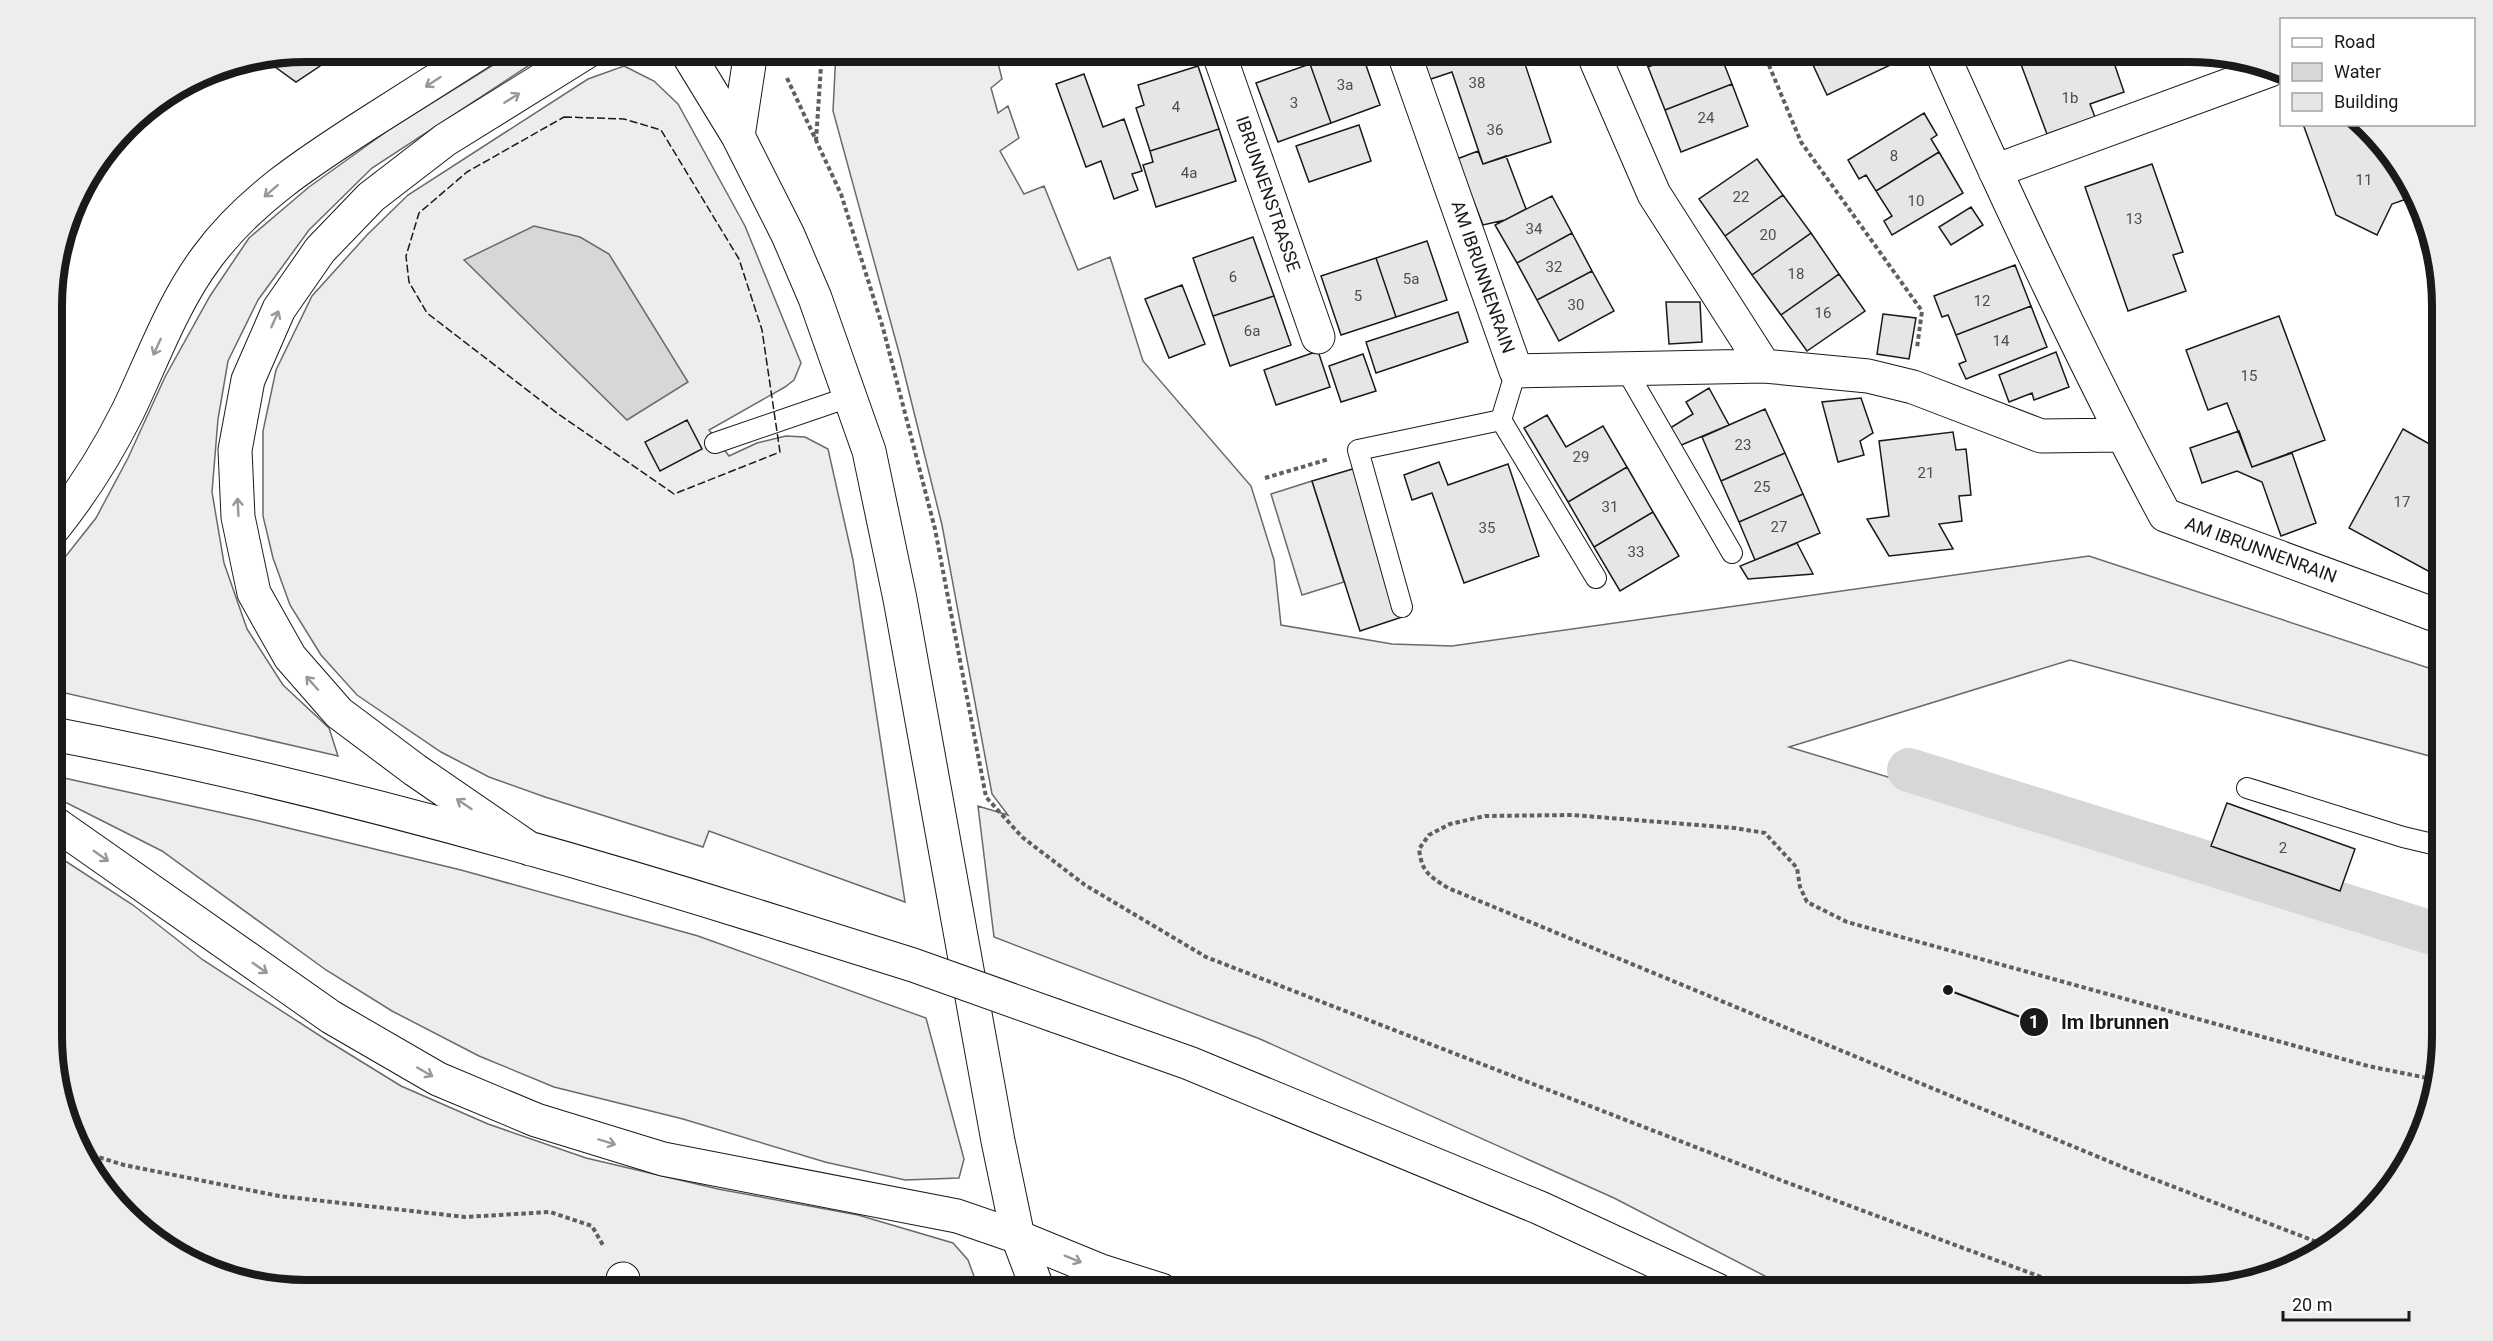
<svg xmlns="http://www.w3.org/2000/svg" width="2493" height="1341" font-family="Roboto,sans-serif">
  <style>
    .built { fill: #ededed; stroke: #6a6a6a; stroke-width: 1.5 }
    .water { fill: #d7d7d7; stroke: #6a6a6a; stroke-width: 1.5 }
    .lines { fill: none; stroke-linecap: round; stroke-linejoin: round }
    .canal { stroke: #d7d7d7; stroke-width: 44 }
    .building { fill: #e6e6e6; stroke: #1a1a1a; stroke-width: 1.5 }
    .lane-casing { stroke: #1a1a1a; stroke-width: 22 }
    .street-casing { stroke: #1a1a1a; stroke-width: 35 }
    .secondary-casing { stroke: #1a1a1a; stroke-width: 35 }
    .highway-casing { stroke: #1a1a1a; stroke-width: 35 }
    .path { stroke: #5f5f5f; stroke-width: 4; stroke-dasharray: 4.5 3; stroke-linecap: butt }
    .lane { stroke: #fff; stroke-width: 20 }
    .street { stroke: #fff; stroke-width: 33 }
    .secondary { stroke: #fff; stroke-width: 33 }
    .highway { stroke: #fff; stroke-width: 33 }
    .highway-bridge-casing { stroke: #1a1a1a; stroke-width: 35; stroke-linecap: butt }
    .highway-bridge { stroke: #fff; stroke-width: 33 }
    .fence { stroke: #1a1a1a; stroke-width: 1.5; stroke-dasharray: 8 3; stroke-linecap: butt }
    .oneway { stroke: #989898 }
    .labels { text-anchor: middle; stroke-width: 4.5; stroke-linejoin: round; paint-order: stroke }
    .number-label { font-size: 15px; fill: #4d4d4d }
    .street-label { font-size: 18px; fill: #1a1a1a; stroke: #fff }
    .rim { fill: none; stroke: #1a1a1a; stroke-width: 8 }
    .leader { fill: none; stroke: #1a1a1a; stroke-width: 2 }
    .callout-dot { fill: #1a1a1a; stroke: #fff; stroke-width: 2 }
    .mark-label { font-size: 18px; text-anchor: middle; font-weight: bold; fill: #fff }
    .callout-label { font-size: 20px; text-anchor: middle; font-weight: bold; fill: #1a1a1a; stroke: #fff; stroke-width: 4.5; stroke-linejoin: round; paint-order: stroke }
  </style>
  <rect width="100%" height="100%" fill="#fff"/>
  <path class="built" d="M516 51H551L372 168 309 230 258 300 228 361 218 419 212 492 224 563 247 629 283 685 329 728 338 756 52 690V568L62 561 96 518 128 458 165 377 210 296 249 238 309 187 390 129Z
    M836 51H995L1002 79 991 88 998 113 1008 106 1019 138 1000 151 1024 194 1044 186 1078 270 1110 257 1143 361 1251 486 1274 560 1281 625 1392 644 1452 646 2089 556 2441 672V759L2070 660 1789 747 2442 945V1036L2416 1149 2379 1204 2329 1247 2269 1277 2204 1289 1792 1290 1614 1198 1260 1039 994 937 978 806 1008 815 992 794 942 525 901 360 833 111Z
    M624 66 654 81 678 104 745 226 801 363 794 380 785 387 709 430 729 456 757 443 786 436 805 437 828 449 853 560 905 902 709 831 703 847 545 797 489 777 441 752 357 695 321 655 290 605 273 558 263 516V431L276 370 312 296 367 235 408 195 588 79Z
    M1312 481 1344 582 1302 595 1271 494Z
    M53 773 64 778 255 820 461 870 698 936 926 1018 964 1159 959 1178 905 1180 825 1162 683 1119 554 1087 479 1056 392 1011 326 970 162 851 53 796Z
    M53 853 133 905 203 960 328 1041 401 1086 488 1124 586 1158 718 1189 858 1215 953 1243 968 1260 979 1290H305L192 1264 138 1227 94 1177 53 1069Z"/>
  <path class="water" d="M534 226 580 237 609 254 688 382 627 420 464 260Z"/>
  <g class="lines">
    <path class="canal" d="M1909 770 2442 936"/>
  </g>
  <path class="building" d="M305 51 341 52 296 82 264 59Z
    M1260 51H1289L1263 60Z
    M1299 51H1321L1301 58Z
    M1345 51H1361L1380 105 1331 123 1310 64Z
    M1418 51H1478L1483 65 1521 52 1551 142 1483 164 1452 72 1428 80Z
    M1641 51H1689L1648 67Z
    M1689 51H1719L1732 84 1665 110 1648 67Z
    M1809 51H1897L1901 60 1827 95 1807 52Z
    M2016 51H2110L2124 92 2090 104 2095 117 2047 134Z
    M1310 64 1331 123 1278 142 1256 83Z
    M1198 66 1219 129 1150 151 1136 108 1144 105 1138 85Z
    M1084 74 1103 127 1124 119 1142 171 1132 174 1138 190 1114 199 1101 161 1086 167 1056 84Z
    M1732 84 1748 126 1681 152 1665 110Z
    M1924 113 1937 135 1931 139 1939 152 1876 191 1866 175 1859 179 1848 160Z
    M2303 124H2365L2399 164 2412 197 2392 204 2377 235 2336 215Z
    M1359 125 1371 161 1309 182 1296 146Z
    M1219 129 1236 181 1156 207 1143 165 1153 162 1150 151Z
    M1478 151 1483 164 1506 156 1526 209 1505 220 1483 225 1457 159Z
    M1939 152 1963 193 1892 235 1884 221 1892 216 1876 191Z
    M1757 159 1783 195 1725 236 1699 199Z
    M2152 164 2183 252 2173 255 2186 291 2128 311 2085 187Z
    M1783 195 1811 233 1752 275 1725 236Z
    M1552 196 1572 233 1517 263 1495 225Z
    M1971 207 1983 225 1951 245 1939 227Z
    M1572 233 1592 271 1537 300 1517 263Z
    M1811 233 1839 274 1781 315 1752 275Z
    M1253 237 1274 296 1213 316 1193 258Z
    M1427 241 1447 300 1396 317 1376 258Z
    M1376 258 1396 317 1341 335 1321 276Z
    M2015 265 2031 306 1956 335 1948 315 1942 317 1934 296Z
    M1592 271 1614 311 1559 341 1537 300Z
    M1839 274 1865 311 1807 351 1781 315Z
    M1182 285 1205 344 1169 358 1145 299Z
    M1274 296 1291 345 1230 366 1213 316Z
    M1666 302H1700L1702 342 1669 344Z
    M2031 306 2047 347 1966 379 1959 364 1966 361 1956 335Z
    M1458 312 1468 342 1376 373 1366 342Z
    M1883 314 1916 318 1909 359 1877 354Z
    M2279 316 2325 440 2252 467 2227 403 2208 410 2186 350Z
    M1318 351 1330 387 1276 405 1264 370Z
    M2056 352 2069 387 2034 400 2032 393 2009 402 1999 375Z
    M1363 354 1376 391 1341 402 1329 366Z
    M1709 388 1729 425 1679 446 1667 430 1693 414 1686 402Z
    M1861 398 1873 433 1860 441 1864 455 1838 462 1822 402Z
    M1765 409 1785 453 1721 481 1702 437Z
    M1547 415 1566 447 1603 426 1627 467 1568 502 1524 428Z
    M687 420 702 449 660 471 645 442Z
    M2403 429 2440 450V465L2436 473 2440 476 2441 578 2349 528Z
    M2239 431 2252 467 2292 453 2316 523 2281 536 2262 482 2237 471 2202 483 2190 448Z
    M1953 432 1956 450 1966 449 1971 495 1959 496 1962 521 1939 524 1953 549 1889 556 1867 519 1889 516 1879 441Z
    M1785 453 1803 494 1739 522 1721 481Z
    M1439 462 1448 485 1508 464 1539 556 1464 583 1432 493 1412 500 1404 475Z
    M1627 467 1653 512 1594 547 1568 502Z
    M1356 468 1402 617 1360 631 1312 481Z
    M1803 494 1820 533 1755 560 1739 522Z
    M1653 512 1679 556 1620 591 1594 547Z
    M1797 543 1813 574 1748 579 1740 566Z
    M2227 803 2355 849 2340 891 2211 846Z"/>
  <g class="lines">
    <defs>
      <path id="lane" d="M1625 368 1732 553
        M1501 420 1596 578
        M715 443 849 397
        M1402 607 1358 450 1501 420 1516 371
        M2247 788 2403 837 2441 846"/>
      <path id="street" d="M1218 51 1318 337
        M1403 51 1516 371 1764 366 1868 376 1913 387 2041 436 2123 435
        M1592 51 1654 194 1764 366
        M1941 51C2011 208 2084 364 2165 515L2441 617
        M1995 171 2270 70
        M622 1290 623 1279"/>
      <path id="secondary" d="M686 51 738 136 788 235 815 298 869 451 900 599 998 1141 1018 1237 1038 1290
        M738 136 751 51"/>
      <path id="highway" d="M52 530C82 493 107 453 128 411 153 359 172 304 207 257 249 200 308 162 367 124 405 100 444 75 482 51
        M53 734C299 781 542 848 782 924
        M53 822 331 1017 438 1079 536 1120 663 1159 957 1216 1018 1237 1101 1271 1161 1290
        M530 849 415 770 339 713 290 657 254 593 238 517 235 450 248 380 279 309 320 250 371 197 445 140 588 51
        M1056 1016 1189 1063 1540 1208 1717 1290"/>
    </defs>
    <use href="#lane" class="lane-casing"/>
    <use href="#street" class="street-casing"/>
    <use href="#secondary" class="secondary-casing"/>
    <use href="#highway" class="highway-casing"/>
    <path class="path" d="M1763 51 1801 142 1922 311 1917 348
      M787 78 841 194 883 328 935 529 986 797 1022 837 1085 885 1206 957 1783 1181 2076 1290
      M816 141 822 51
      M1265 478 1329 459
      M85 1153 124 1165 279 1196 465 1217 550 1212 592 1226 604 1247
      M2330 1247 2130 1170 1448 888C1428 875 1422 872 1419 849L1429 835 1450 824 1485 816 1573 815 1735 828 1765 833 1797 868 1800 887 1807 902 1847 922 2368 1066 2432 1079"/>
    <use href="#lane" class="lane"/>
    <use href="#street" class="street"/>
    <use href="#secondary" class="secondary"/>
    <use href="#highway" class="highway"/>
    <defs>
      <path id="highway-bridge" d="M782 924 913 965 1056 1016"/>
    </defs>
    <use href="#highway-bridge" class="highway-bridge-casing"/>
    <use href="#highway-bridge" class="highway-bridge"/>
    <path class="fence" d="M564 117 624 119 661 130 739 259 762 330 780 452 674 494 557 413 427 313 409 282 406 256 419 213 467 172Z"/>
  </g>
  <defs><path id="oneway-shaft" d="M-6 0H5M1.5-3L5.5 0L1.5 3" fill="none" stroke-width="1.6" stroke-linecap="round" stroke-linejoin="round" transform="scale(1.5)"/></defs>
  <g class="oneway">
    <use href="#oneway-shaft" transform="translate(433 82) rotate(147)"/>
    <use href="#oneway-shaft" transform="translate(512 98) rotate(-32)"/>
    <use href="#oneway-shaft" transform="translate(271 191) rotate(139)"/>
    <use href="#oneway-shaft" transform="translate(275 319) rotate(-66)"/>
    <use href="#oneway-shaft" transform="translate(157 347) rotate(115)"/>
    <use href="#oneway-shaft" transform="translate(238 507) rotate(-93)"/>
    <use href="#oneway-shaft" transform="translate(312 683) rotate(-132)"/>
    <use href="#oneway-shaft" transform="translate(464 804) rotate(-146)"/>
    <use href="#oneway-shaft" transform="translate(101 856) rotate(35)"/>
    <use href="#oneway-shaft" transform="translate(260 968) rotate(35)"/>
    <use href="#oneway-shaft" transform="translate(425 1072) rotate(30)"/>
    <use href="#oneway-shaft" transform="translate(607 1142) rotate(17)"/>
    <use href="#oneway-shaft" transform="translate(1073 1259) rotate(22)"/>
  </g>
  <g class="labels">
    <g class="number-label">
      <text x="1477" y="88">38</text>
      <text x="1345" y="90">3a</text>
      <text x="2070" y="103">1b</text>
      <text x="1294" y="108">3</text>
      <text x="1176" y="112">4</text>
      <text x="1706" y="123">24</text>
      <text x="1495" y="135">36</text>
      <text x="1894" y="161">8</text>
      <text x="1189" y="178">4a</text>
      <text x="2364" y="185">11</text>
      <text x="1741" y="202">22</text>
      <text x="1916" y="206">10</text>
      <text x="2134" y="224">13</text>
      <text x="1534" y="234">34</text>
      <text x="1768" y="240">20</text>
      <text x="1554" y="272">32</text>
      <text x="1796" y="279">18</text>
      <text x="1233" y="282">6</text>
      <text x="1411" y="284">5a</text>
      <text x="1358" y="301">5</text>
      <text x="1982" y="306">12</text>
      <text x="1576" y="310">30</text>
      <text x="1823" y="318">16</text>
      <text x="1252" y="336">6a</text>
      <text x="2001" y="346">14</text>
      <text x="2249" y="381">15</text>
      <text x="1743" y="450">23</text>
      <text x="1581" y="462">29</text>
      <text x="1926" y="478">21</text>
      <text x="1762" y="492">25</text>
      <text x="2402" y="507">17</text>
      <text x="1610" y="512">31</text>
      <text x="1779" y="532">27</text>
      <text x="1487" y="533">35</text>
      <text x="1636" y="557">33</text>
      <text x="2283" y="853">2</text>
    </g>
    <g class="street-label">
      <text transform="translate(1268 194) rotate(71)" y="6">IBRUNNENSTRASSE</text>
      <text transform="translate(1483 277) rotate(71)" y="6">AM IBRUNNENRAIN</text>
      <text transform="translate(2261 550) rotate(20)" y="6">AM IBRUNNENRAIN</text>
    </g>
  </g>
  <path d="M0 0H2493V1341H0ZM306 62H2188A244 244 0 0 1 2432 306V1036A244 244 0 0 1 2188 1280H306A244 244 0 0 1 62 1036V306A244 244 0 0 1 306 62Z" fill="#ededed" fill-rule="evenodd"/>
  <path class="rim" d="M306 62H2188A244 244 0 0 1 2432 306V1036A244 244 0 0 1 2188 1280H306A244 244 0 0 1 62 1036V306A244 244 0 0 1 306 62Z"/>
  <path class="leader" d="M1948 990L2034 1022"/>
  <g class="callout-dot">
    <circle cx="1948" cy="990" r="6"/>
    <circle cx="2034" cy="1022" r="15"/>
  </g>
  <g class="mark-label">
    <text x="2034" y="1028">1</text>
  </g>
  <g class="callout-label">
    <text x="2115" y="1029">Im Ibrunnen</text>
  </g>
  <rect x="2280" y="18" width="195" height="108" fill="#ffffff" stroke="#a3a3a3" stroke-width="1.5"/>
  <rect x="2292" y="38" width="30" height="9" fill="#ffffff" stroke="#a3a3a3" stroke-width="1.5"/>
  <text x="2334" y="48" font-size="18" fill="#1a1a1a">Road</text>
  <rect x="2292" y="63" width="30" height="18" fill="#d7d7d7" stroke="#a3a3a3" stroke-width="1.5"/>
  <text x="2334" y="78" font-size="18" fill="#1a1a1a">Water</text>
  <rect x="2292" y="93" width="30" height="18" fill="#e6e6e6" stroke="#a3a3a3" stroke-width="1.5"/>
  <text x="2334" y="108" font-size="18" fill="#1a1a1a">Building</text>
  <path d="M2283 1311v9h126v-9" fill="none" stroke="#1a1a1a" stroke-width="3"/>
  <text x="2292" y="1311" font-size="18" fill="#1a1a1a" stroke="#ffffff" stroke-width="4.5" paint-order="stroke">20 m</text>
</svg>
